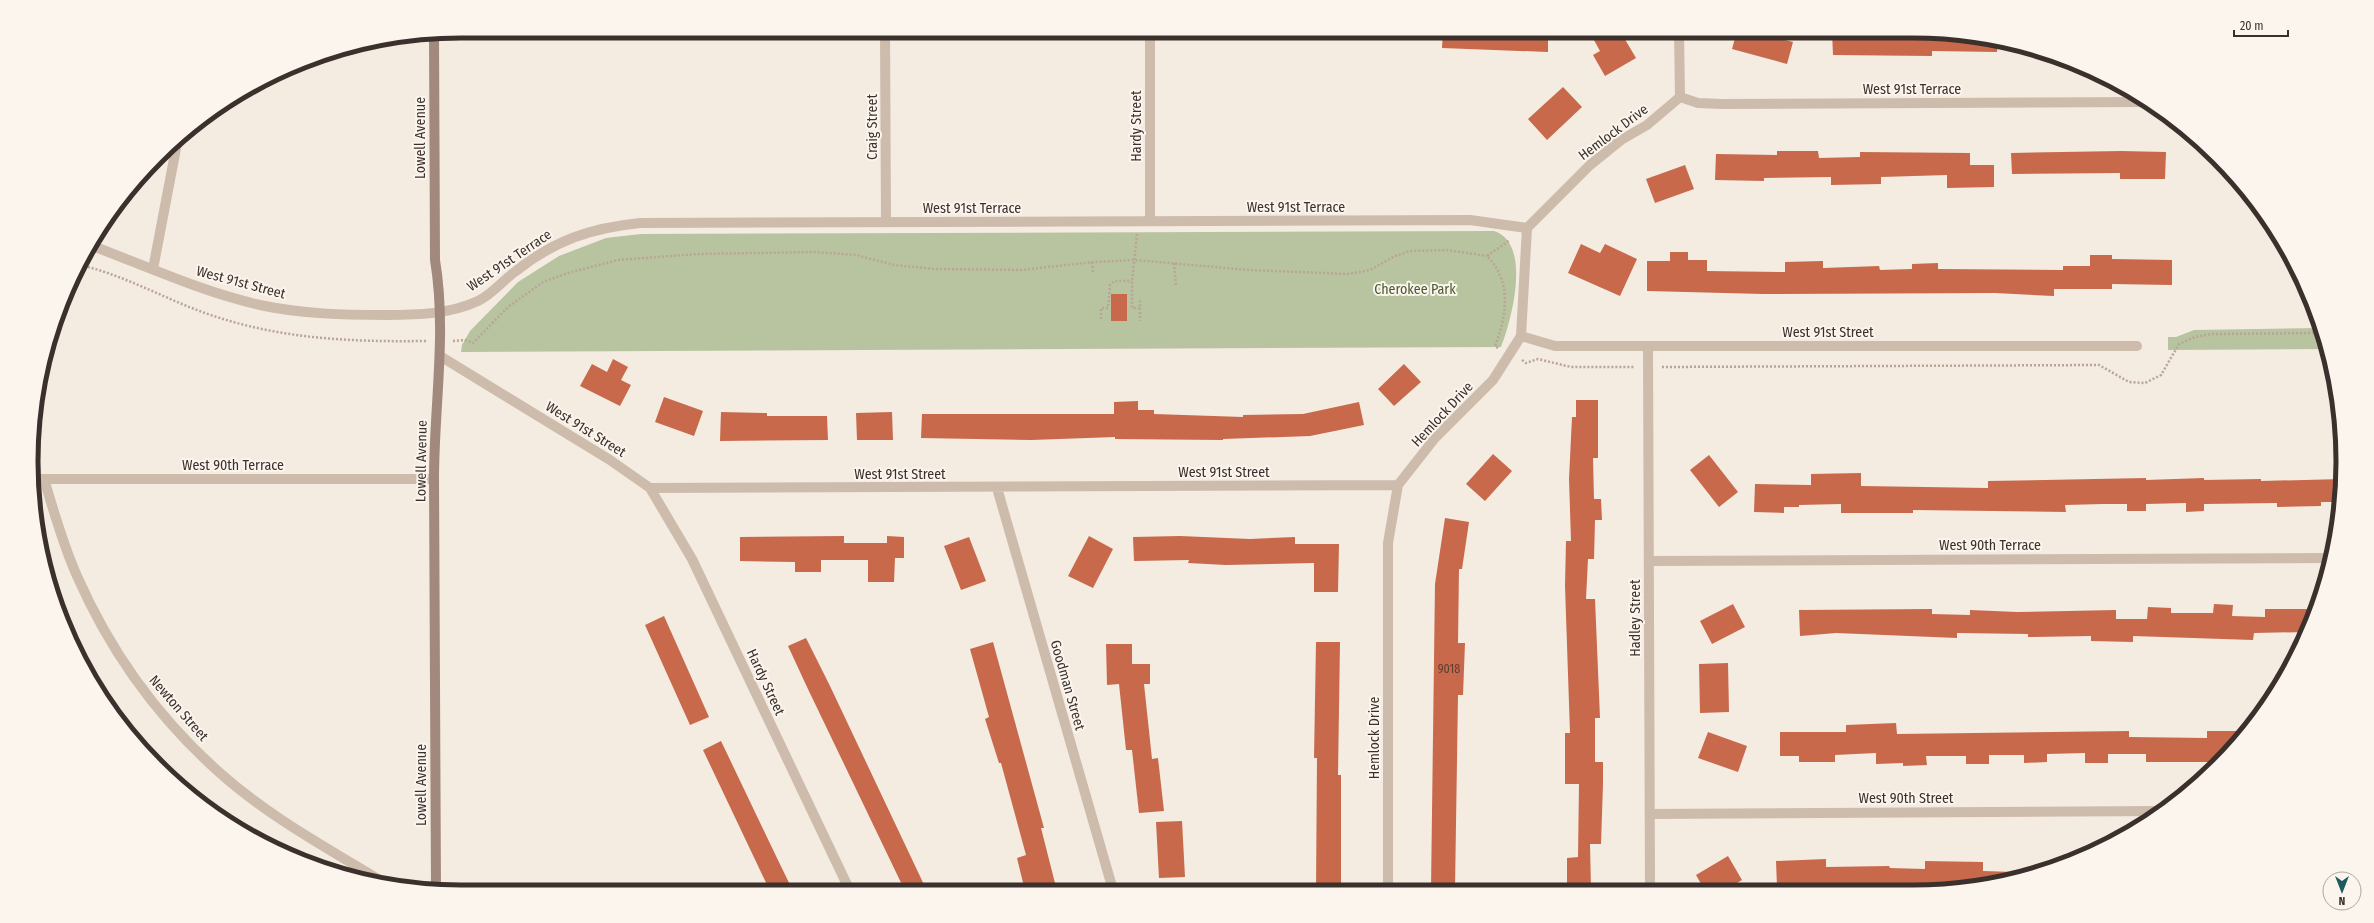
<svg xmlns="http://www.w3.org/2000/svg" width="2374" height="923" font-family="'Fira Sans Condensed',sans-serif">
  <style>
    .green { fill: #b8c4a0 }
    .building { fill: #c8694b }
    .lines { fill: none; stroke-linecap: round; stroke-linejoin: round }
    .path { stroke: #b9a596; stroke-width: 2.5; stroke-dasharray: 2 2; stroke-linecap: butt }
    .street { stroke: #cdbbac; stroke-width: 10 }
    .secondary { stroke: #a18a7d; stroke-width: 10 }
    .labels { text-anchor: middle; stroke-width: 4; stroke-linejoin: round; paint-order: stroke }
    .number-label { font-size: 12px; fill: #5e3e33 }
    .street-label { font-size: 14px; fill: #3b302b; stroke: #fbf5ee }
    .park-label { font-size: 14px; fill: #4a5a2e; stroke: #fbf5ee }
    .rim { fill: none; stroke: #3b302b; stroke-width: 5 }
  </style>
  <rect width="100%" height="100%" fill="#f4ebe1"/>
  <path class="green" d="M1494 231C1532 243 1512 319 1501 347L461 352 462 345 470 331 518 282 559 256 606 238 641 234Z
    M2321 328 2326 349 2168 350V337H2176L2194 330Z"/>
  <path class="building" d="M1443 31H1548V52L1442 48Z
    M1589 31H1620L1636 58 1605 76 1593 55 1600 51Z
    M1737 31H1787L1785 40 1793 42 1787 64 1732 49Z
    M1832 31H1912L1998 42 1997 52 1932 51V56L1833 55Z
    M1563 87 1582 107 1547 140 1528 119Z
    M1777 151H1818L1819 158 1860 157V152L1970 153V165H1994V187L1947 188V175L1881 177V184L1831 185V177L1764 178V181L1715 180 1716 154 1777 155Z
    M2121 151 2166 152 2165 179H2120V173L2012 174 2011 153Z
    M1685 165 1694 189 1655 203 1646 179Z
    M1581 244 1600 253 1605 244 1637 259 1620 296 1568 273Z
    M1670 252H1688V260H1707V271L1785 272V262L1823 261V268L1879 266 1880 270 1912 269V264L1938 263V269L2063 270V266H2090V255H2112V259L2172 260V285L2112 284V289H2054V296L1995 293 1763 294 1647 291V261H1670Z
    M1111 294H1127V321H1111Z
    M613 359 628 367 621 380 631 385 620 406 580 386 592 364 607 372Z
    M1404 364 1421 382 1394 406 1378 389Z
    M664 397 703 411 694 436 655 422Z
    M1576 400H1598V458H1593L1594 499H1601L1602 520H1595L1594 559H1588L1586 599H1595L1600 718H1595V762H1603V784L1601 844H1590L1591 889H1567V858L1578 857 1579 784H1565V733H1570L1565 586 1566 541H1571L1569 479 1572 417H1576Z
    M1138 401V410H1154V414L1243 417V415L1303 414 1359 402 1364 425 1310 436 1223 439V440L1115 439V437L1031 440 921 438 922 414H1114V402Z
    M721 412 767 413V416H827L828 440 720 441Z
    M892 412 893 440H857L856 413Z
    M1493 454 1512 471 1485 501 1466 484Z
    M1709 455 1738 492 1719 507 1690 470Z
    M1861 473V486L1988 488V481L2146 478V480L2204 478V480L2261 479V481L2342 479V490L2340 502H2321V506L2277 507V503L2204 504V511L2186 512V503L2146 504V511H2127V504H2103L2065 505 2066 512 1913 510V513H1841V504L1799 505V507H1784V513L1754 512 1755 484 1811 485V474Z
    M1445 518 1469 522 1462 569H1459L1458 643H1465L1463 695H1458L1455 889H1431L1435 584Z
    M844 536V543H887V536L904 537V558H895L894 582H868V560H821V572H795V562L740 561V537Z
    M1089 536 1113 549 1093 588 1068 576Z
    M1180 536 1250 539 1295 537V544H1339L1338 592H1314V563L1226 565 1188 563 1189 560 1134 561 1133 537Z
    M969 537 986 581 961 590 944 546Z
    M1733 604 1745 627 1712 644 1700 621Z
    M2214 604 2233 605 2232 616 2265 617V609H2315L2306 632 2254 633 2253 640 2133 636V642L2091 641V636L2028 637V634L1957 633V638L1836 633 1800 636 1799 610 1932 609V614L1970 615V610L2017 612 2116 610V619H2147L2148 607 2171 608V613H2213Z
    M664 616 709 717 690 725 645 625Z
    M806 638 830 686 927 891H905L807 687 788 646Z
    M993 642 1044 828H1041L1057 891H1025L1017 858 1026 855 1001 763H999L985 719 989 717 970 649Z
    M1316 642H1340L1338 775H1341V890H1316L1317 758H1314Z
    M1106 644H1132V664H1150V684H1144L1152 759 1158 758 1164 811 1139 813 1132 750H1126L1119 684 1107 685Z
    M1728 663 1729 712 1700 713 1699 664Z
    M1896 723 1897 734 2129 731V737L2207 738V731H2244L2216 762H2146V754H2108V763H2085V753L2047 754V762L2024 763V755H1989V764H1966V756H1926L1927 765 1903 766V763L1876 764V753L1835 755V762H1799V756H1780V732H1846V725Z
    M1708 732 1747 746 1738 772 1698 758Z
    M721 741 776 856 793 891H770L722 790 703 750Z
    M1182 821 1185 877 1159 878 1156 822Z
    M1728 856 1742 880 1727 889H1704L1696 875Z
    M1826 859V867L1889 866 1890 868 1925 869V861L1983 862V871L2015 872 2016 876 1969 888 1848 889V885L1777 887 1776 861Z"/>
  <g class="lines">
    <path class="path" d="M1137 234 1132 281V308H1140V298
      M1092 262 1093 273
      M1174 263 1176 285
      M80 265C124 275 163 298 205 313 278 339 349 342 426 341
      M1140 308V321
      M1101 319V308H1108L1110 285 1114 281H1132
      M453 341 465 340 473 343 508 307 543 282 568 273 618 260 697 254 815 252 856 255 894 265 934 269 1021 270 1094 262 1135 260 1249 270 1348 274 1370 270 1395 256 1410 251 1447 250 1487 256
      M1498 348 1495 346C1507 316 1512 281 1487 256L1510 240
      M1522 360 1526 363 1538 359 1571 367H1635
      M1662 367 2099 365 2129 382 2145 383 2161 375 2179 344 2195 337 2211 334 2323 333"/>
    <path class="street" d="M885 31 886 222
      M1150 31V221
      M1680 97 1698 103 1722 104 2146 102
      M90 245C146 266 202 292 260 305 302 314 344 315 386 315 417 315 450 314 478 301 493 294 503 280 516 271 555 240 591 228 640 223L1470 220 1527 228
      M153 269 178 138
      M1521 336 1555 346H2137
      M1648 347 1650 889
      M440 356 610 460 650 488 1398 485
      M32 479H434
      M44 479C54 512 63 545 77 576 110 651 159 719 220 773 268 816 327 848 383 882
      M650 488 692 559 850 891
      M997 488 1113 890
      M1649 561 2331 558
      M1650 814 2163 811
      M1388 890V543L1398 485 1435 438 1493 380 1521 336 1527 228 1590 165 1621 140 1647 125 1680 97 1679 31"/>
    <path class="secondary" d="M434 34 435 260C447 332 434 406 434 479L436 889"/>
  </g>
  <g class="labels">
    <g class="number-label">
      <text x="1449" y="673">9018</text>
    </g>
    <g class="street-label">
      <text x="1912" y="94">West 91st Terrace</text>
      <text transform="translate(1136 126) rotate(-90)" y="5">Hardy Street</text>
      <text transform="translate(872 127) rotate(-90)" y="5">Craig Street</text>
      <text transform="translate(1613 132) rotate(-37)" y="5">Hemlock Drive</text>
      <text transform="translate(420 138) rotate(-90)" y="5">Lowell Avenue</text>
      <text x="1296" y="212">West 91st Terrace</text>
      <text x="972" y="213">West 91st Terrace</text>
      <text transform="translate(509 260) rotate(-34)" y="5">West 91st Terrace</text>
      <text transform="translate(241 282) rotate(15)" y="5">West 91st Street</text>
      <text x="1828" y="337">West 91st Street</text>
      <text transform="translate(1442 414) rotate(-47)" y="5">Hemlock Drive</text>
      <text transform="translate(586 429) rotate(32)" y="5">West 91st Street</text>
      <text transform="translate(421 461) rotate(-89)" y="5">Lowell Avenue</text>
      <text x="233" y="470">West 90th Terrace</text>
      <text x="1224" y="477">West 91st Street</text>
      <text x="900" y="479">West 91st Street</text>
      <text x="1990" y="550">West 90th Terrace</text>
      <text transform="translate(1635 618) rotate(-90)" y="5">Hadley Street</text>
      <text transform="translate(766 682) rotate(65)" y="5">Hardy Street</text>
      <text transform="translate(1068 685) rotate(74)" y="5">Goodman Street</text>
      <text transform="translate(179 708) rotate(49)" y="5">Newton Street</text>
      <text transform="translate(1374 738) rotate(-90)" y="5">Hemlock Drive</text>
      <text transform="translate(421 785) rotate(-90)" y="5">Lowell Avenue</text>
      <text x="1906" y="803">West 90th Street</text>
    </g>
    <g class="park-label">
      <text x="1415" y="294">Cherokee Park</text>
    </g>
  </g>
  <path d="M0 0H2374V923H0ZM461 38H1913A423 423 0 0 1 2336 461V462A423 423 0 0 1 1913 885H461A423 423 0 0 1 38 462V461A423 423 0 0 1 461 38Z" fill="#fbf5ee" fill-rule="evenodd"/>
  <path class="rim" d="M461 38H1913A423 423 0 0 1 2336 461V462A423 423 0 0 1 1913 885H461A423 423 0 0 1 38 462V461A423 423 0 0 1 461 38Z"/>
  <g transform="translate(2342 891) rotate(180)"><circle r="19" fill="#fbf5ee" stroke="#aea6a0"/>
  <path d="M0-3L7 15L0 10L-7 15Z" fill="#1f5a5e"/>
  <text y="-6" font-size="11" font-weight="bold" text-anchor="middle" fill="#3b302b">N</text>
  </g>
  <path d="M2234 30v6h54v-6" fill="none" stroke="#3b302b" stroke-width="2"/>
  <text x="2240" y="30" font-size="12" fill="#3b302b" stroke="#fbf5ee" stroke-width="3" paint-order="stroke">20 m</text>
</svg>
